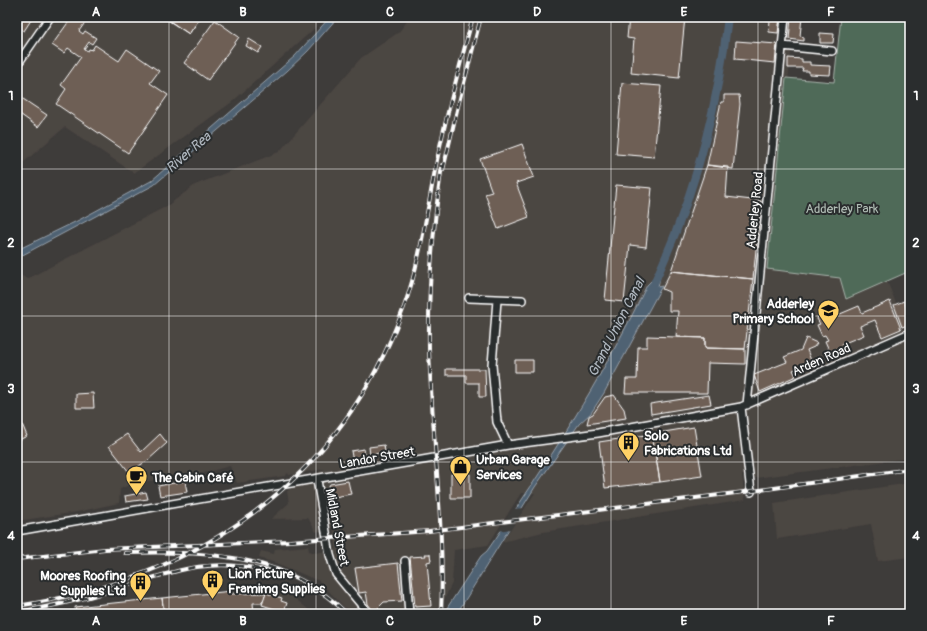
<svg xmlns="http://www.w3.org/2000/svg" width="927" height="631" font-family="Pangolin,sans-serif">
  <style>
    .built { fill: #4c4642 }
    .green { fill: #506a58; stroke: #a8b4ac }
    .water { fill: #506273; stroke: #96a1ab }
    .pier { fill: #3e3c3a }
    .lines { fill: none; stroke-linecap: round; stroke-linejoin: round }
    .canal { stroke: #506273; stroke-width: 8 }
    .building { fill: #6e5f55; stroke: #fff }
    .minor-casing { stroke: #fff; stroke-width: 10 }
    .minor { stroke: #2a2d2e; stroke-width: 7 }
    .rail-casing { stroke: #fff; stroke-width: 4 }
    .rail { stroke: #2a2d2e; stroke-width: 2.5; stroke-dasharray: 8; stroke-linecap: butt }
    .grid { fill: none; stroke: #fff; stroke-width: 1; stroke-opacity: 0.55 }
    .labels { text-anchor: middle; stroke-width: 4; stroke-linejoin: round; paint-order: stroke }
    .park-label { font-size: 13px; fill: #b0bcb4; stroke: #2a2d2e }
    .street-label { font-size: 13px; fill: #fff; stroke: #2a2d2e }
    .poi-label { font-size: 13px; font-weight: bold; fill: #fff; stroke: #2a2d2e; text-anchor: start }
    .water-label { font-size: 14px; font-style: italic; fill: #b0b8c0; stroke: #2a2d2e }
    .neatline { fill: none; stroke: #fff; stroke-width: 1.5 }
    .grid-label { font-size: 13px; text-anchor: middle; font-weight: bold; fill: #fff }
  </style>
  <rect width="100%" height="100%" fill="#3e3c3a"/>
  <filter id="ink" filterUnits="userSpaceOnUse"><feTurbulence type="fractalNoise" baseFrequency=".025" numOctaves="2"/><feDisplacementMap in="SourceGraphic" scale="8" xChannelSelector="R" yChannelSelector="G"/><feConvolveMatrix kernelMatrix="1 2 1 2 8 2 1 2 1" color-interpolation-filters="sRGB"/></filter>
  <g filter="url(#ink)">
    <path class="built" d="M17 17H322L314 29 232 102 134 173 65 127 17 168Z
      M410 17H795L768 266 841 278 846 299 887 281 910 338V458L756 478 742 475 745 500 543 532 502 542 535 493H521L488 545 454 550 452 583 442 604 432 614H351L319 581 276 563 259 558 261 551 274 554 275 549 308 546 309 551 316 553 336 549 333 526 316 532 308 518 271 519 289 503 287 491 324 469 289 475 288 473 285 476 237 483 230 466 200 474 134 483 120 489 119 503 77 512 17 521V273L27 279 167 206 195 185 279 152 361 58 399 32Z
      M910 483V557L878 561 871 524 777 539 774 503Z
      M258 588 288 593 314 614H32Z"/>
    <path class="green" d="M841 17H908L910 19V271L846 299 840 278 767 269 786 78 834 82Z"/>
    <path class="water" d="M330 17H338L308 51 287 71 154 185 17 258V250L79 220 151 181 295 56Z
      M657 271 661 272 658 287 662 286 604 393 591 413 579 424 535 487 459 610 454 614H444L447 608 481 556 487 551C546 466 602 379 647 285L656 276Z"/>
    <path class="pier" d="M525 508 511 529 498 531 513 509Z"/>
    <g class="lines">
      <path class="canal" d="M655 281C693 199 718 107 728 17"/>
    </g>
    <path class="building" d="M17 17H33L24 31 17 27Z
      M72 17H89L79 31 83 34 85 31 96 38 92 44 89 42 84 49 88 51 89 49 92 50 95 45 119 61 127 49 159 71 150 83 168 95 128 153 56 104 66 89 61 85 81 57 68 48 64 53 52 45Z
      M164 17H201L189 34Z
      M167 17H201L189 34 166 19Z
      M629 17H685L679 78 631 73 634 39 627 38Z
      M735 17H780L778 33 769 32 770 20Z
      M791 17H802L800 36 804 37V41L789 39Z
      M215 20 239 37 208 80 184 63Z
      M820 33 834 34 833 43H820Z
      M249 39 262 47 258 53 246 46Z
      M736 41 777 44 775 63 735 59Z
      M788 58 802 59V62H810V65L831 66 830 75 809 74V71H802L803 68H788Z
      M622 83 661 86 654 157 616 154Z
      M17 95 47 115 38 127 17 112Z
      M724 95H739L740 104 733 169 707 165 721 102H724Z
      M522 144 534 177 516 183 529 217 498 229 485 194 492 192 480 159Z
      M707 165 728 167 726 197 761 201 753 279 671 271Z
      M616 185 652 188 646 247 630 245 624 302 605 300Z
      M671 271 753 279 745 349 705 348V338L676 337 678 311H669V292L662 289Z
      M890 301 901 329 882 337 875 320 860 326 864 335 842 344 843 347 840 349 841 353 832 357 825 341 828 340 825 335 822 336 817 325 820 324 817 319 820 312 829 308 833 317 859 306 862 313Z
      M904 301 910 317V324L902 327 894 305Z
      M647 336 705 338V348L745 349V364L708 363 707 393H625L626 379H637L638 347H647Z
      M806 338 817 343 814 347 807 350 812 363 793 370 796 376 760 392 754 375 787 362 784 357 801 350Z
      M515 360H533V372H515Z
      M446 369H485L486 397H479V383H466V375H446Z
      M93 393 94 408H76V394Z
      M614 395 624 409 626 418 587 424 589 416 593 414 605 397Z
      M709 395 711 404 651 414 650 404Z
      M22 424 27 436 17 441V426Z
      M694 427 702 476 660 482 652 434Z
      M127 434 141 452 160 434 167 443 147 461 129 472 109 446Z
      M652 434 660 482 605 488 599 442Z
      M384 445 385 452 370 455 369 447Z
      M364 449 366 460 353 462 351 451Z
      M451 474H470V498H451Z
      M185 481 187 492 160 496 158 486Z
      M348 481 351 494 329 498 327 489 330 484Z
      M146 492 148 499 126 502 125 496Z
      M425 554H430L431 561 427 562 431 606 415 607 410 557 426 556Z
      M398 563 402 601 384 602 374 612 368 604 366 592 359 593 355 568Z
      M232 591V594L266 593 262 603H253L254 614H164L162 598Z
      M266 593 282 598 281 601 287 603 284 612 262 605Z
      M162 598 164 614H76L75 607Z"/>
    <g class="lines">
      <defs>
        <path id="minor" d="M782 46 832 51
          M17 65 50 17
          M469 298 522 300
          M497 300 492 365 497 422 508 445
          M747 405 785 17
          M741 407 751 492
          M317 480 330 555 336 574 369 614
          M17 531 508 445 598 433 741 407 910 333
          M405 561 409 614"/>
      </defs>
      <use href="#minor" class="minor-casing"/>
      <use href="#minor" class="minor"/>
      <defs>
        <path id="rail" d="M443 170 457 110 481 17
          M125 553C204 550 288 554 347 614
          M17 559 105 549 290 541 429 531 760 490 910 469
          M17 606C197 579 340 483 404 307 421 259 427 209 437 160 447 112 460 64 473 17
          M17 612C50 607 81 600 113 590 170 573 206 556 268 571
          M441 614C445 525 432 437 429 349 428 287 433 226 442 165"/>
      </defs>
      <use href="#rail" class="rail-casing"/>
      <use href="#rail" class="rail"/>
    </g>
  </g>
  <path class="grid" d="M169 17V614M316 17V614M464 17V614M611 17V614M758 17V614M17 169H910M17 316H910M17 462H910"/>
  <defs>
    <symbol id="school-pin" viewBox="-11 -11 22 30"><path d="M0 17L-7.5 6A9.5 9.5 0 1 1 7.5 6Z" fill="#ffd166" stroke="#2a2d2e"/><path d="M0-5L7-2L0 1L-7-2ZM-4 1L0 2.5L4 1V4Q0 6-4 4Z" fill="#111"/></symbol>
    <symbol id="building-pin" viewBox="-11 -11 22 30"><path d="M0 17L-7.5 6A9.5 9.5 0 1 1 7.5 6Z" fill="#ffd166" stroke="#2a2d2e"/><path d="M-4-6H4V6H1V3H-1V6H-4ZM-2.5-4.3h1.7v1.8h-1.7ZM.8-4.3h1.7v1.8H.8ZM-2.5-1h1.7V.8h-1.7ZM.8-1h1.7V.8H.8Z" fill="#111"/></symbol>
    <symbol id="shop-pin" viewBox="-11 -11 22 30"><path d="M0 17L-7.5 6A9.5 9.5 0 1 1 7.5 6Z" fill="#ffd166" stroke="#2a2d2e"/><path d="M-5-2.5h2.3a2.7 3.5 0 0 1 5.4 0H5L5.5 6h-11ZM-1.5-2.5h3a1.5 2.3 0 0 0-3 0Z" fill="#111"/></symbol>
    <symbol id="cafe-pin" viewBox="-11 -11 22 30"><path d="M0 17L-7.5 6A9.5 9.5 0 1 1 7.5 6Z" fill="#ffd166" stroke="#2a2d2e"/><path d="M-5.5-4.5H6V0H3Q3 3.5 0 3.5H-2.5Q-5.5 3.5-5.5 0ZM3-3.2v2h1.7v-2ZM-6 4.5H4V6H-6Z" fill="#111"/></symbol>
  </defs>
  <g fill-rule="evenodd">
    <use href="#school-pin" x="816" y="298" width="25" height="34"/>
    <use href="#building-pin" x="616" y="430" width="25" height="34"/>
    <use href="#shop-pin" x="448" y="454" width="25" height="34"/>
    <use href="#cafe-pin" x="124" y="464" width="25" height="34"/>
    <use href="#building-pin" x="200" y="568" width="25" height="34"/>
    <use href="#building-pin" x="128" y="570" width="25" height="34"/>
  </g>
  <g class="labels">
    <g class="park-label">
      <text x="842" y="213">Adderley Park</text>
    </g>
    <g class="street-label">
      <text transform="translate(754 210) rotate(-84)" y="5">Adderley Road</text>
      <text transform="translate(821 359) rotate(-24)" y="5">Arden Road</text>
      <text transform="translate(377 457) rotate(-10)" y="5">Landor Street</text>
      <text transform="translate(338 527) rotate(79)" y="5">Midland Street</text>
    </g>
    <g class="poi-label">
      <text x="814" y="308" text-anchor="end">Adderley<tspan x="814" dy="15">Primary School</tspan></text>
      <text x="644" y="440">Solo<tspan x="644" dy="15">Fabrications Ltd</tspan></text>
      <text x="476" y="464">Urban Garage<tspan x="476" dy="15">Services</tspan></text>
      <text x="152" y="482">The Cabin Café</text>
      <text x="228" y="578">Lion Picture<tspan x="228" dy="15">Framimg Supplies</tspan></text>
      <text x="126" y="580" text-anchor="end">Moores Roofing<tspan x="126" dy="15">Supplies Ltd</tspan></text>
    </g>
    <g class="water-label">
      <text transform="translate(188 152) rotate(-41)" y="5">River Rea</text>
      <text transform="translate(616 327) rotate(-63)" y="5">Grand Union Canal</text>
    </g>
  </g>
  <rect width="927" height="631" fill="none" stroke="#2a2d2e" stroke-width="44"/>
  <rect x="22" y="22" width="883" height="587" class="neatline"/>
  <g class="grid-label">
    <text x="96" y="16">A</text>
    <text x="243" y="16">B</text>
    <text x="390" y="16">C</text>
    <text x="537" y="16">D</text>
    <text x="684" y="16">E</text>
    <text x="831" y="16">F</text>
    <text x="11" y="100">1</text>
    <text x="916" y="100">1</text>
    <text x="11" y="247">2</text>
    <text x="916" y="247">2</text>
    <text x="11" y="393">3</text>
    <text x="916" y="393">3</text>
    <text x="11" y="540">4</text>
    <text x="916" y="540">4</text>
    <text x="96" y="625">A</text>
    <text x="243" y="625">B</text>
    <text x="390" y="625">C</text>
    <text x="537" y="625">D</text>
    <text x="684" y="625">E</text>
    <text x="831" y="625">F</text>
  </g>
</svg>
